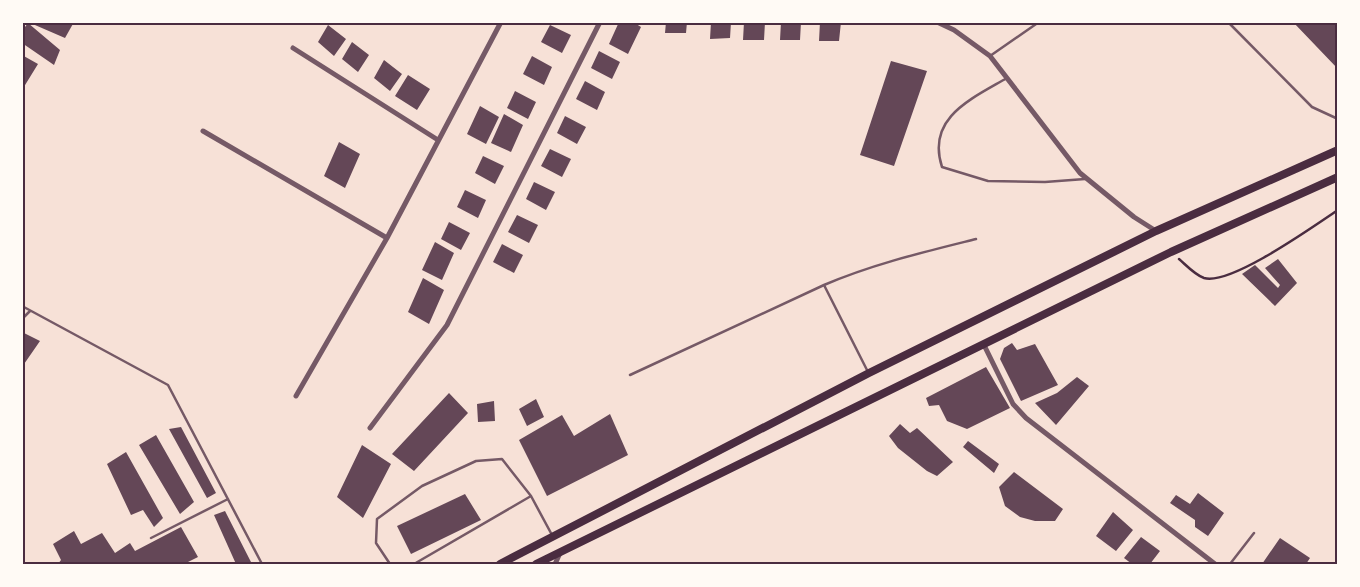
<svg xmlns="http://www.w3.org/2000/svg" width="1360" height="587" font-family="Signika,sans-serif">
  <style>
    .building { fill: #644757 }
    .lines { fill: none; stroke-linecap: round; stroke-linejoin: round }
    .path { stroke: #4a2c40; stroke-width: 2.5 }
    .service { stroke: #755966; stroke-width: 2.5 }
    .minor { stroke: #755966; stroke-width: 5 }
    .primary { stroke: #4a2c40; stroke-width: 8 }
    .neatline { fill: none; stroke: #4a2c40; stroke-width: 2 }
  </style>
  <rect width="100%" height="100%" fill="#f7e1d7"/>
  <path class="building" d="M28 22H74L65 38Z
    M619 22H633L641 27 628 54 609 44Z
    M666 22H687L686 33H665Z
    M711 22H731L730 38 710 39Z
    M744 22H765L764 40H743Z
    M781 22H801L800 40H780Z
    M820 22H841L839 41H819Z
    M1293 22H1338V69Z
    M28 23 60 50 54 65 22 43V31Z
    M328 25 346 39 334 56 318 42Z
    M550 25 571 35 562 53 541 42Z
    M352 42 369 55 358 72 342 59Z
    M599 51 620 62 612 79 591 68Z
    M22 55 38 64 22 90Z
    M532 56 552 67 544 85 523 74Z
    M384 60 402 74 390 91 374 78Z
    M891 61 927 71 894 166 860 155Z
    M408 75 430 89 417 110 395 96Z
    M585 81 605 92 597 110 576 99Z
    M515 91 536 102 528 119 507 108Z
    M480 106 499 117 486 144 467 134Z
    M504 114 523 125 511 152 491 143Z
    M565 116 586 127 577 144 557 133Z
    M339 142 360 154 345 188 324 176Z
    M550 149 571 159 562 177 541 166Z
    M483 156 504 166 495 184 475 173Z
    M534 182 555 192 546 210 526 199Z
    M465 190 486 200 478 218 457 207Z
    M517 215 538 225 529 243 508 232Z
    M449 222 470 233 461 250 441 239Z
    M435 242 454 253 442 280 422 270Z
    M502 244 523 255 514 273 493 262Z
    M1278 259 1297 283 1275 306 1242 274 1255 265 1278 288 1280 285 1265 268Z
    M423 278 444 290 429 324 408 312Z
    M22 332 40 341 22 367Z
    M1012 343 1017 350 1035 344 1058 385 1021 401 1000 359 1004 348Z
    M986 367 1010 408 967 429 947 421 939 405 929 406 926 398Z
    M1077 377 1089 386 1056 425 1035 403 1057 393Z
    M449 393 468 413 414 471 392 454Z
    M536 399 544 417 527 426 519 409Z
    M494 401 495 421 478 422 477 404Z
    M610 414 628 455 547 496 519 440 562 415 574 436Z
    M900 424 910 433 917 428 953 462 937 476 927 471 898 448 889 436Z
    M181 427 216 493 207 498 169 429Z
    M156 435 194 502 180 514 139 445Z
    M968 441 999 464 994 473 963 447Z
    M362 445 391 464 363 518 337 497Z
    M126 452 163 518 154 527 143 510 131 515 107 464Z
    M1014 472 1063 509 1055 521H1035L1020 517 1005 506 999 487Z
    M1198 493 1224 513 1208 536 1195 527V520L1170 503 1176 495 1190 504Z
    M465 494 481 520 411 554 397 526Z
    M225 511 252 564H236L214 515Z
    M1113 512 1133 530 1116 551 1096 536Z
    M181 527 198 557 184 564H58L61 560 53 544 74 531 81 544 102 533 115 553 130 543 135 551Z
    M1141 537 1160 551 1150 564H1132L1124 558Z
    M1280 538 1310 558 1306 564H1262Z"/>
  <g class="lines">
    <path class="path" d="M1179 259C1186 265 1195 275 1204 278 1230 286 1314 226 1338 210"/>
    <path class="service" d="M1228 22 1312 107 1338 119
      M990 56 1039 22
      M1007 78C971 99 926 118 942 167L988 181 1045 182 1085 179
      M22 306 168 385 262 564
      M22 319 30 311
      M868 372 824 285C873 264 924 252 976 239
      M630 375 824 285
      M151 538 228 499
      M390 564 376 543 377 519 422 486 476 461 502 459 531 496 552 535
      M414 564 531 496
      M1230 564 1254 533"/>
    <path class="minor" d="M937 22 954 30 990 56 1080 173 1134 217 1156 231
      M293 48 438 140
      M203 131 387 238 501 22
      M984 345 1013 404 1026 418 1215 564
      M296 396 387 238
      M370 428 447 325 600 22
      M555 564 560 553"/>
    <path class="primary" d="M500 564 869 373 1156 231 1338 150
      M536 564 1171 252 1338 177"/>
  </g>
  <rect width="1360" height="587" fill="none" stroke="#fffaf5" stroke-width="48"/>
  <rect x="24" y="24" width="1312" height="539" class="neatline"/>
</svg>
